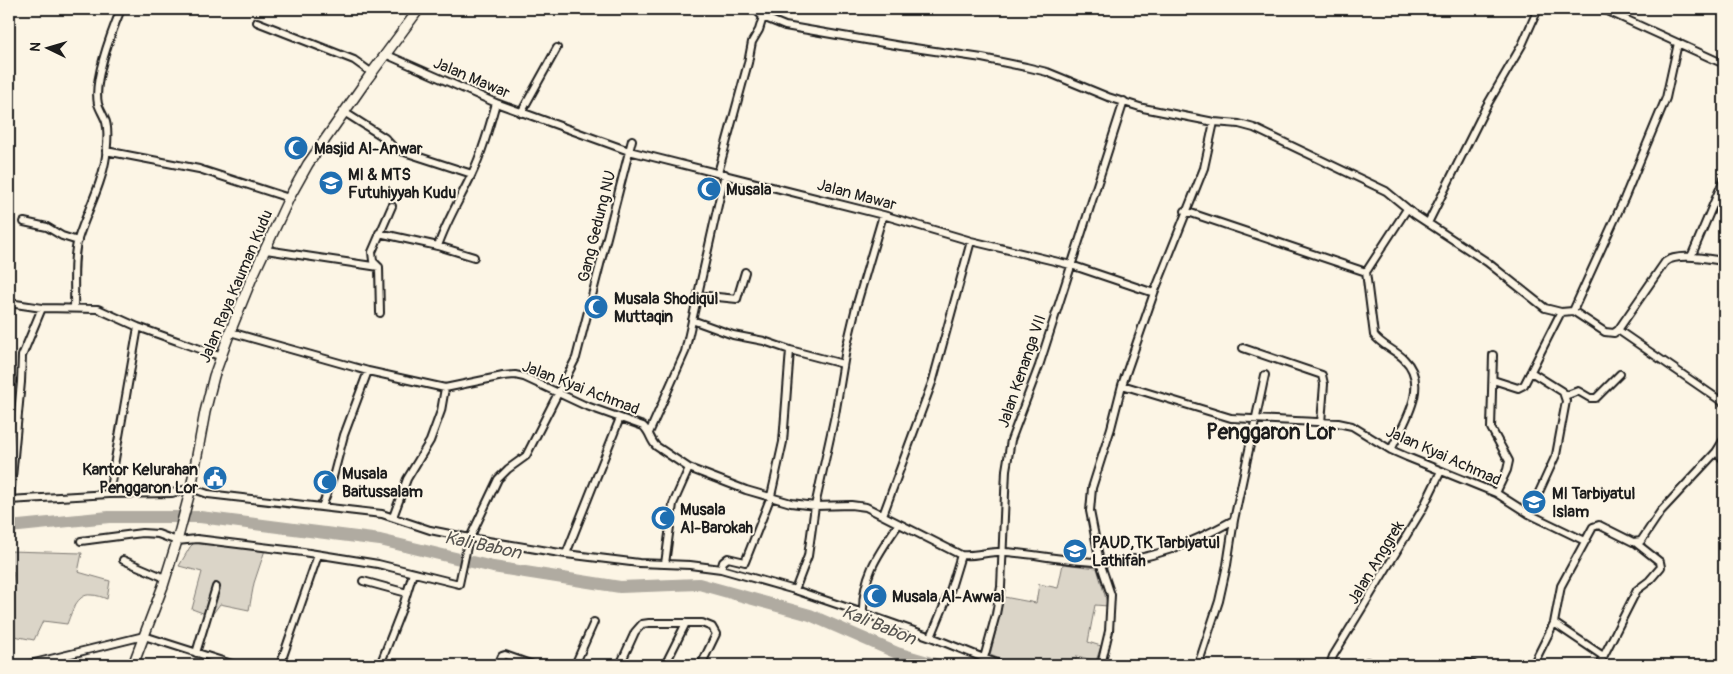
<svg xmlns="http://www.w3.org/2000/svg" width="1733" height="674" font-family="Pangolin,sans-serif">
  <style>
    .green { fill: #dbd5c8; stroke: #7c7872 }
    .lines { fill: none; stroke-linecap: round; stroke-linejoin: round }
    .river { stroke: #b0aba1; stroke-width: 12 }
    .street-casing { stroke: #1c1c1c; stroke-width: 10 }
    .secondary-casing { stroke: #1c1c1c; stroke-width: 12 }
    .street { stroke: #fcf5e5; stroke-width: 6 }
    .secondary { stroke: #fcf5e5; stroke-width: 9 }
    .labels { text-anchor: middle; stroke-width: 4; stroke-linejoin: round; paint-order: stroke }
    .street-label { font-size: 16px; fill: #1c1c1c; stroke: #fcf5e5 }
    .poi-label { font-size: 16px; font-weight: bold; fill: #1c1c1c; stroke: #fcf5e5; text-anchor: start }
    .water-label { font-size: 18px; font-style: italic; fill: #575551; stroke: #fcf5e5 }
    .district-label { font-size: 21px; font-weight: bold; fill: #1c1c1c; stroke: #fcf5e5 }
  </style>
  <rect width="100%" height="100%" fill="#fcf5e5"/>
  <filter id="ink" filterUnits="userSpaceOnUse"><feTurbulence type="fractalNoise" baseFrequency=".02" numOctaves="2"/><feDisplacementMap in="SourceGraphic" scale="10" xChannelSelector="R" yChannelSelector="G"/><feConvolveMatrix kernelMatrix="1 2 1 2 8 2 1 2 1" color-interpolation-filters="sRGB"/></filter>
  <g filter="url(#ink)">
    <path class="green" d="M200 537 267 544 254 583 249 610 220 604 211 616 192 609 202 572 179 566 190 547Z
      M9 551 82 553 78 572 110 581 107 599C102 597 97 595 91 595 77 593 71 614 67 624L43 621 34 640 9 635V607L14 572 9 571Z
      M1063 564 1097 568 1108 606 1095 605 1088 642 1101 646 1096 661 1077 656 1074 665H1016L990 655 1004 597 1036 603 1039 584 1058 588Z"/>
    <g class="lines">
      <path class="river" d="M9 527 109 517H200L380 540 493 567 620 587 699 584 810 615 897 653 938 665"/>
      <defs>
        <path id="street" d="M755 9 763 17 785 26 901 46 982 58 1026 67 1047 72 1108 97 1143 108 1214 122 1239 124 1254 128 1386 191 1414 214 1487 262 1545 308 1561 312 1573 311 1605 332 1614 333 1618 330 1665 262C1678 252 1708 259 1724 261
          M1603 9 1724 64
          M257 22 354 60 372 73
          M385 54 496 103 629 151 883 215 971 241 1071 265 1154 293
          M344 112 385 138 395 149 472 174
          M521 113 557 48
          M106 151 199 169 289 198
          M718 173 748 63 752 42 759 30 763 17
          M1185 211 1366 272 1407 209
          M24 222 47 227 62 236 78 241
          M1428 223 1486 107 1522 45 1538 9
          M379 233 438 246C446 222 460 199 471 176 482 153 489 128 496 103
          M438 246 474 257
          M266 250 379 267
          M1691 257 1724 179
          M1366 272 1374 335C1381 345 1395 350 1404 359 1431 385 1403 424 1391 450
          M698 295 737 299 745 272
          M9 303 42 308 98 309 138 327 222 357
          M74 307C75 285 72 260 78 239 87 211 102 185 106 156 107 144 109 133 106 122 104 116 100 110 98 104 93 81 112 31 121 9
          M1573 311 1624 199 1666 98 1678 43
          M380 313 379 267 373 261 372 252 392 206
          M692 320 733 335 764 341 790 350 783 442 771 496 745 562 728 558 723 562 721 569
          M1618 330 1724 403
          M230 332 368 371 445 388 503 376 515 375 524 377 584 405 643 426C650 432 650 440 656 446L689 468 746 490 791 503 815 506 851 505 866 507 961 555C976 557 991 550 1006 552 1037 554 1069 562 1101 562 1149 562 1192 543 1234 520
          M1243 348 1322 375 1324 384 1321 423
          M790 350 843 364
          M1493 355 1491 428 1509 461 1507 470 1496 493
          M1493 380 1518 388 1524 385 1561 312
          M1122 385 1231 418 1338 423 1352 426 1391 450 1407 457 1496 493 1529 514 1585 541
          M1565 396 1578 391 1590 398H1596L1620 374
          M649 433 685 352 725 174
          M1716 452 1724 460
          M109 494 138 327
          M10 499 21 382 22 356 42 308
          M9 500 109 494 172 493 191 488 208 494 382 514 430 530 470 538 566 554 639 563 690 565 721 569 795 590 863 613 931 637 1001 665
          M322 507 333 477 344 435 368 371
          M1529 514 1556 455 1566 401 1563 392 1531 372
          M883 515 933 380 971 241
          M393 517 407 479 430 441 441 411 445 388
          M81 541 142 533 158 534 177 541 197 539 303 552 378 564 459 584 468 542 498 479 508 469 526 456 576 358 632 140
          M566 554 620 418
          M123 560 165 578
          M665 564 673 504 689 468
          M363 581 407 593
          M795 590 808 556 815 506 835 415 846 349 856 307 883 215
          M863 613C862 576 878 554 898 525
          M1554 623 1603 656
          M931 637 950 591 961 555
          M196 653 216 587
          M984 658 996 614 1001 587 1006 470 1011 440 1039 366 1124 101
          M1367 662 1376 665
          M26 665 144 636 235 665
          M280 665 318 555
          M380 665 403 606 413 573
          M498 665 502 656 505 655 533 665
          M575 665 594 622
          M620 665 635 632 642 624 649 623H702L712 627 716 634 701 665
          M665 665 686 623
          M1101 665 1109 631 1111 595 1100 562 1090 511 1092 488 1111 428 1122 385 1154 293 1204 168 1214 122
          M1198 665 1219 601 1227 565 1234 520 1265 375
          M1330 665 1333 656 1422 510 1441 471
          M1465 665 1468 663 1474 665
          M1533 665 1554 623 1561 586 1593 527 1599 525 1633 542 1641 541 1661 511 1716 452 1724 439
          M1599 665 1637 590 1649 581 1661 567 1660 562 1636 543"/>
        <path id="secondary" d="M133 665 163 586 177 541 191 488 205 412 214 376 230 332 251 280 289 198 308 164 368 78 419 9"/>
      </defs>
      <use href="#street" class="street-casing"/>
      <use href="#secondary" class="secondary-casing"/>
      <use href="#street" class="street"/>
      <use href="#secondary" class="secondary"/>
    </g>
  </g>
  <defs>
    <symbol id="mosque-disc" viewBox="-11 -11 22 22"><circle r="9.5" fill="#1f6fb2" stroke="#fcf5e5"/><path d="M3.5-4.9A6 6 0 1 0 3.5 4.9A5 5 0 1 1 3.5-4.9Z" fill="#fff"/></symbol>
    <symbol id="school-disc" viewBox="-11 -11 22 22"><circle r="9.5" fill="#1f6fb2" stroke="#fcf5e5"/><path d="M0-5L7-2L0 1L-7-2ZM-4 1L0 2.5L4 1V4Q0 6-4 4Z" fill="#fff"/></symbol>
    <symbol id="civic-disc" viewBox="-11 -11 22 22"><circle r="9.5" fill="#1f6fb2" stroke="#fcf5e5"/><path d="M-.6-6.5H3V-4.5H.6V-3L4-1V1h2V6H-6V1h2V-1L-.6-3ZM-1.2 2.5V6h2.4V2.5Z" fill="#fff"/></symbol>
  </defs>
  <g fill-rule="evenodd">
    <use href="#mosque-disc" x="282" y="134" width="28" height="28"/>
    <use href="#school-disc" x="317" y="169" width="28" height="28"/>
    <use href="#mosque-disc" x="695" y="175" width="28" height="28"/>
    <use href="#mosque-disc" x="582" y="293" width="28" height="28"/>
    <use href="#civic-disc" x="201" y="464" width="28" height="28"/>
    <use href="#mosque-disc" x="311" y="468" width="28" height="28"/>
    <use href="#school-disc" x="1520" y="488" width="28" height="28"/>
    <use href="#mosque-disc" x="649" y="504" width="28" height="28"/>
    <use href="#school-disc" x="1061" y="537" width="28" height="28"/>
    <use href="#mosque-disc" x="861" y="582" width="28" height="28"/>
  </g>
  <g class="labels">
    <g class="street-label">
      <text transform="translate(472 77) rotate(23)" y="6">Jalan Mawar</text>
      <text transform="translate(857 194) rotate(15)" y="6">Jalan Mawar</text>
      <text transform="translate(596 226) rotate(-76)" y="6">Gang Gedung NU</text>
      <text transform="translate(235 286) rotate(-67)" y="6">Jalan Raya Kauman Kudu</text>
      <text transform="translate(1021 371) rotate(-71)" y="6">Jalan Kenanga VII</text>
      <text transform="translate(581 387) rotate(21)" y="6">Jalan Kyai Achmad</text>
      <text transform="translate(1444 455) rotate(24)" y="6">Jalan Kyai Achmad</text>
      <text transform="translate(1375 562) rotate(-59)" y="6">Jalan Anggrek</text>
    </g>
    <g class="poi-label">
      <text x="314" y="154">Masjid Al-Anwar</text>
      <text x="348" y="180">MI &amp; MTS<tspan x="348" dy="18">Futuhiyyah Kudu</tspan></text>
      <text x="726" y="195">Musala</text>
      <text x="614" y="304">Musala Shodiqul<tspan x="614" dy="18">Muttaqin</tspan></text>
      <text x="198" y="475" text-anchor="end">Kantor Kelurahan<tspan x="198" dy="18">Penggaron Lor</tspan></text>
      <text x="342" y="479">Musala<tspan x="342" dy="18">Baitussalam</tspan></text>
      <text x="1552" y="499">MI Tarbiyatul<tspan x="1552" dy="18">Islam</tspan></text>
      <text x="680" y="515">Musala<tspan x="680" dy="18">Al-Barokah</tspan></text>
      <text x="1092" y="548">PAUD,TK Tarbiyatul<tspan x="1092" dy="18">Lathifah</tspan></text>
      <text x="892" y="602">Musala Al-Awwal</text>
    </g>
    <g class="water-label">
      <text transform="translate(483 545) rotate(12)" y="6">Kali Babon</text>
      <text transform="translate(879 625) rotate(22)" y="6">Kali Babon</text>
    </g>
    <g class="district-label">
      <text x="1271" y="439">Penggaron Lor</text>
    </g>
  </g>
  <rect width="1733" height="674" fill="none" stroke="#fcf5e5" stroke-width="30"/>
  <rect x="15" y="15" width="1703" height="644" fill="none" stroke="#1c1c1c" stroke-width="2" filter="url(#ink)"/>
  <g transform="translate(48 48) rotate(275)" stroke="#fcf5e5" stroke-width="4" paint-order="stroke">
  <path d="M0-4L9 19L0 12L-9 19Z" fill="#1c1c1c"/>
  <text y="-8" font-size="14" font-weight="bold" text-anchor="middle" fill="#1c1c1c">N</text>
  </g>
</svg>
